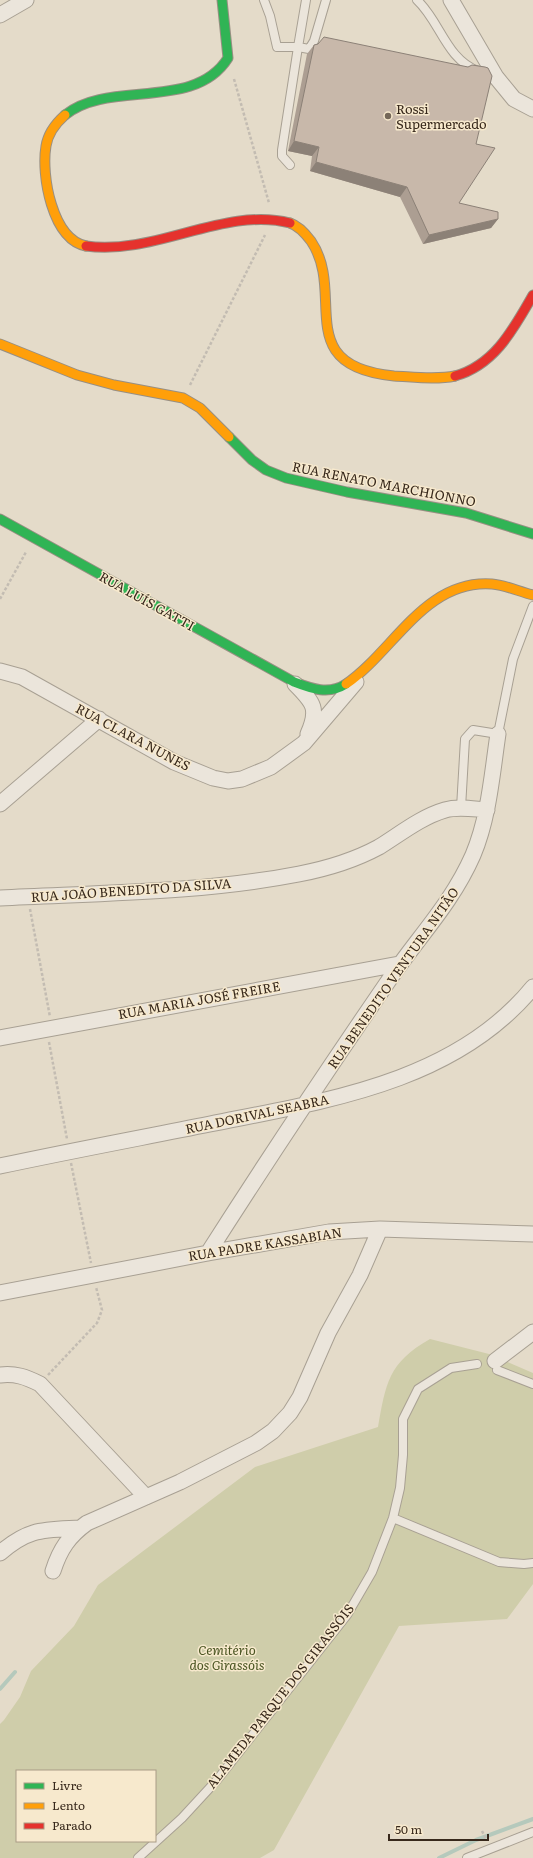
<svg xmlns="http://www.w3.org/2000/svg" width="533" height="1858" font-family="Literata,serif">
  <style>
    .cemetery { fill: #cfcdaa; fill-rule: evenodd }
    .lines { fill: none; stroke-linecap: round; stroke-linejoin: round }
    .stream { stroke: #b5c9bc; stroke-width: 4 }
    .lane-casing { stroke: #a8a093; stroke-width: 10 }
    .street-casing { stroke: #a8a093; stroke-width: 17 }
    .fast-casing { stroke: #988f83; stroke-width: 11 }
    .slow-casing { stroke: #988f83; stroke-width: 11 }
    .jam-casing { stroke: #988f83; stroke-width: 11 }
    .path { stroke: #c3bcb2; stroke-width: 2.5; stroke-dasharray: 3 2; stroke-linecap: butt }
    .lane { stroke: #ebe5db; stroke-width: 8 }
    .street { stroke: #ebe5db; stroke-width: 15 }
    .fast { stroke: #30b455; stroke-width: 9 }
    .slow { stroke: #ff9f0a; stroke-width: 9 }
    .jam { stroke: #e5322d; stroke-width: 9 }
    .wall { fill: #ac9e92 }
    .shaded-wall { fill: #8c8177 }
    .building { fill: #c8b8aa; stroke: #8c8177 }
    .poi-dot { fill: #746758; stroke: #f7e9cd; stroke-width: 1.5 }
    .labels { text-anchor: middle; stroke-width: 3; stroke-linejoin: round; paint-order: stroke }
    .poi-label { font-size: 13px; fill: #37281b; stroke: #f7e9cd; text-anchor: start }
    .street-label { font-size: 13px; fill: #37281b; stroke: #f7e9cd }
    .park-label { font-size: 13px; font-style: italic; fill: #495421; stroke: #f7e9cd }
  </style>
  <rect width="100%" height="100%" fill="#e4dbc9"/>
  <path class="cemetery" d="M430 1339 489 1354 533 1373V1584L507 1619 399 1626 274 1850 260 1858H0V1724L4 1720 20 1697 31 1671 74 1626 98 1585 255 1467 378 1427C386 1383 388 1363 430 1339ZM17 1771H155V1841H17Z"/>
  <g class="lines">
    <path class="stream" d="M0 1689 15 1672
      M439 1858 476 1840 533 1819"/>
    <defs>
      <path id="lane" d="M264 0 270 16 277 47H298L282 150V156L290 165
        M306 0 298 47 309 49 314 41 326 0
        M417 0C440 21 446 59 478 71
        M461 808 465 739 473 730 498 734 513 659 533 606
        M497 1370 533 1384
        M393 1518 499 1562 524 1564 533 1563
        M138 1858 182 1818 217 1780 347 1615 372 1572 393 1518 400 1488 403 1455V1419L418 1389 451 1368 477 1364
        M467 1858 533 1832"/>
      <path id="street" d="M451 0 496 77 514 99 533 109
        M0 15 26 0
        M0 671 22 677 174 762 213 778 228 781 242 779 271 767 304 743 356 682
        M295 684C314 703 319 709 308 734
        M0 804 99 719
        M0 898C99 893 201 893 299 874 325 869 355 860 379 847 400 834 421 817 445 810 458 806 473 809 487 810
        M0 1038 399 964
        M0 1166C70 1151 140 1138 210 1124 324 1101 455 1083 533 987
        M208 1253C266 1162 326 1072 387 983 417 938 451 905 473 855 489 817 492 774 498 734
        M0 1293 208 1253 329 1232 380 1229 533 1234
        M495 1361 533 1332
        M0 1375C15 1373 26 1377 40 1384L146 1497
        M0 1553C29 1528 43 1530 80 1528
        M53 1571C60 1549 69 1536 87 1523L180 1482 256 1443 273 1431 290 1413 300 1397 328 1333 360 1275 380 1229"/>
      <path id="fast" d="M65 115C109 79 194 112 228 58L222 0
        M229 437 252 460 266 470 286 478 347 492 466 513 533 534
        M0 519 294 682C312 689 329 695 346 684"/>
      <path id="slow" d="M65 115C56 123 48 133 46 146 41 175 52 239 86 246
        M290 223C299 226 305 233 311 241 347 294 290 366 394 376 414 377 436 380 455 376
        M0 344 77 375 114 385 183 398 200 408 229 437
        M346 684C394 651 425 579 492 584 506 585 520 592 533 595"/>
      <path id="jam" d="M86 246C154 256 225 206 290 223
        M455 376C495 365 514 328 533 295"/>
    </defs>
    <use href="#lane" class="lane-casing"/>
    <use href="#street" class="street-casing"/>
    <use href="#fast" class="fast-casing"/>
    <use href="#slow" class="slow-casing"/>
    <use href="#jam" class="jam-casing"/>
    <path class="path" d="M234 79 269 203
      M190 385 265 235
      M0 599 26 552
      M30 909 50 1017
      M49 1042 67 1139
      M71 1163 91 1263
      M48 1375 97 1323 102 1310 96 1287
      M482 1831 486 1839"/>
    <use href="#lane" class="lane"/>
    <use href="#street" class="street"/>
    <use href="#fast" class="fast"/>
    <use href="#slow" class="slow"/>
    <use href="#jam" class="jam"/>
  </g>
  <path class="wall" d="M314 45 459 203 498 219 491 228 423 244 400 197 310 171 312 156 288 151 307 54Z"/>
  <path class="shaded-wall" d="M294 141 319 147 312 156 288 151Z
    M316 162 407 187 400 197 310 171Z
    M498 219 491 228 423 244 429 235Z"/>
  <path class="building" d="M324 37 468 67 472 65 485 67 488 68 492 76 476 144 495 148 459 203 498 212V219L429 235 407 187 316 162 319 147 294 141 314 45 318 44Z"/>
  <circle class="poi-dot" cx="388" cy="116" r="4"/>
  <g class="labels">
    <g class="poi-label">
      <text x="396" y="114">Rossi<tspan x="396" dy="15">Supermercado</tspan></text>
    </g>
    <g class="street-label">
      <text transform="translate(384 484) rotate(11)" y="5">RUA RENATO MARCHIONNO</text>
      <text transform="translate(147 601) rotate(29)" y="5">RUA LUÍS GATTI</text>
      <text transform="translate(133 737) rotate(28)" y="5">RUA CLARA NUNES</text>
      <text transform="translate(131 890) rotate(-4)" y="5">RUA JOÃO BENEDITO DA SILVA</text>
      <text transform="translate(393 978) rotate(-55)" y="5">RUA BENEDITO VENTURA NITÃO</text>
      <text transform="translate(199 1000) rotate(-10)" y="5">RUA MARIA JOSÉ FREIRE</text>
      <text transform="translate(257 1114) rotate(-12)" y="5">RUA DORIVAL SEABRA</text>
      <text transform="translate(265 1244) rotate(-9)" y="5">RUA PADRE KASSABIAN</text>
      <text transform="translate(280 1696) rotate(-52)" y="5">ALAMEDA PARQUE DOS GIRASSÓIS</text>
    </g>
    <g class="park-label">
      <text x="227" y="1655">Cemitério<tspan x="227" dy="15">dos Girassóis</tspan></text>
    </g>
  </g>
  <rect x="16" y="1770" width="140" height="72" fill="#f7e9cd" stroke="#aa9c86"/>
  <rect x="24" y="1783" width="20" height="6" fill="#30b455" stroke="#aa9c86"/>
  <text x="52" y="1790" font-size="12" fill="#37281b">Livre</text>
  <rect x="24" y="1803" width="20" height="6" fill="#ff9f0a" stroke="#aa9c86"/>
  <text x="52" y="1810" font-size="12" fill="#37281b">Lento</text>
  <rect x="24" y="1823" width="20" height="6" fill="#e5322d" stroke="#aa9c86"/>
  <text x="52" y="1830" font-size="12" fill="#37281b">Parado</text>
  <path d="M389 1834v6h99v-6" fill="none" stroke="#37281b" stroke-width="2"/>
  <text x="395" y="1834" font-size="12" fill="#37281b" stroke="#f7e9cd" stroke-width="3" paint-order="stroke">50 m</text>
</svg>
